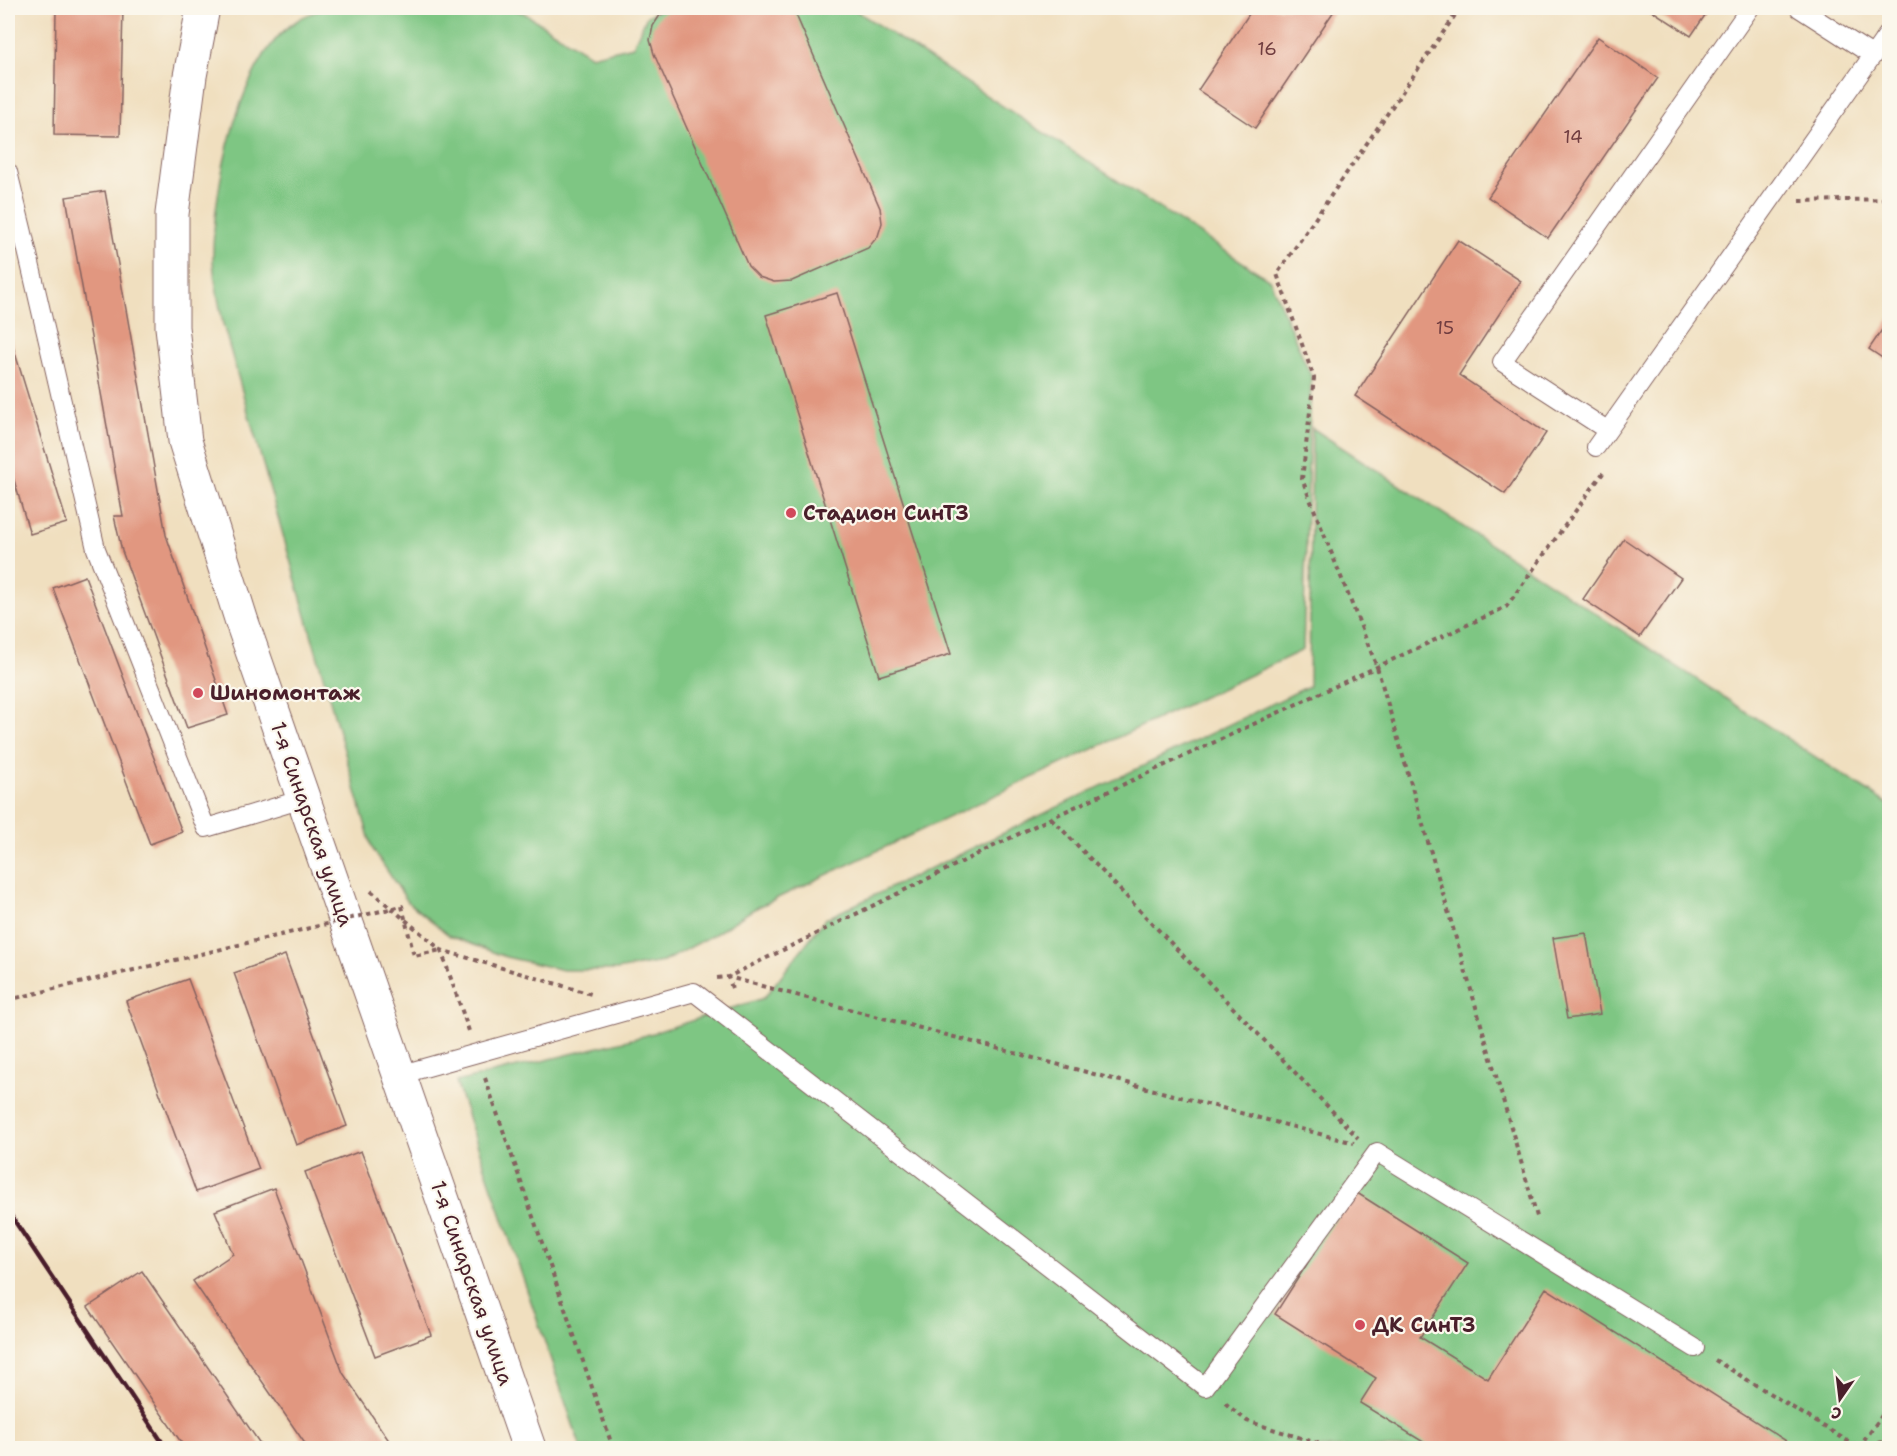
<svg xmlns="http://www.w3.org/2000/svg" width="1897" height="1456" font-family="'Shantell Sans',sans-serif">
  <style>
    .green { fill: #7ec683; stroke: #647257; stroke-width: 1.5 }
    .building { fill: #e19780 }
    .lines { fill: none; stroke-linecap: round; stroke-linejoin: round }
    .service-casing { stroke: #84625f; stroke-width: 20 }
    .tertiary-casing { stroke: #84625f; stroke-width: 35 }
    .path { stroke: #84625f; stroke-width: 4; stroke-dasharray: 4.5 4.5; stroke-linecap: butt }
    .service { stroke: #fff; stroke-width: 18 }
    .tertiary { stroke: #fff; stroke-width: 33 }
    .rail { stroke: #4a1f2b; stroke-width: 4.5 }
    .path-bridge { stroke: #84625f; stroke-width: 4; stroke-dasharray: 4.5 4.5; stroke-linecap: butt }
    .poi-dot { fill: #d1495b; stroke: #fbf7ec; stroke-width: 2 }
    .labels { text-anchor: middle; stroke-width: 4.5; stroke-linejoin: round; paint-order: stroke }
    .number-label { font-size: 18px; fill: #703d40 }
    .poi-label { font-size: 21px; font-weight: bold; fill: #4a1f2b; stroke: #fbf7ec; text-anchor: start }
    .street-label { font-size: 21px; fill: #4a1f2b; stroke: #fbf7ec }
  </style>
  <rect width="100%" height="100%" fill="#fbf7ec"/>
  <filter id="ink" filterUnits="userSpaceOnUse"><feTurbulence type="fractalNoise" baseFrequency=".0167" numOctaves="2"/><feDisplacementMap in="SourceGraphic" scale="12" xChannelSelector="R" yChannelSelector="G"/><feConvolveMatrix kernelMatrix="1 2 1 2 8 2 1 2 1" color-interpolation-filters="sRGB"/></filter>
  <filter id="wash" filterUnits="userSpaceOnUse"><feTurbulence type="fractalNoise" baseFrequency=".008" numOctaves="4" result="noise"/><feDisplacementMap in="SourceGraphic" scale="24" xChannelSelector="R" yChannelSelector="G"/><feGaussianBlur stdDeviation="1.35" result="paint"/><feColorMatrix in="noise" values="0 0 0 0 0 0 0 0 0 0 0 0 0 0 0 0 0 1.4 0 .05"/><feComposite in="paint" operator="in"/></filter>
  <g filter="url(#wash)">
    <rect width="100%" height="100%" fill="#f0dfbf"/>
    <path class="green" d="M328 8H508L524 13 591 56 633 46 647 16 664 8H852L1270 280 1311 376 1303 650 752 910 715 934 663 962 616 970H563L506 957 450 936 408 902 372 848 223 324C219 302 213 278 213 256 213 190 238 57 298 20 306 14 318 11 328 8Z
      M1312 428 1889 805V1448H581L456 1082 640 1037 764 998 825 919 1309 686Z"/>
    <g id="blocks">
      <path class="building" d="M56 8H123L120 136 54 135Z
        M675 8H793L880 208 882 223 878 236 868 248 792 281 774 282 759 277 748 266 654 54 650 40 653 26 660 15Z
        M1253 8H1336L1255 128 1198 90Z
        M1648 8H1710L1691 36Z
        M1598 37 1658 78 1548 238 1488 197Z
        M105 191 166 535 228 715 187 728 122 551 114 516H123L66 197Z
        M1458 240 1521 281 1459 375 1546 433 1505 494 1355 396Z
        M837 293 951 654 879 676 766 315Z
        M1890 318V363L1869 349Z
        M8 330 67 523 30 534 8 460Z
        M1624 539 1681 578 1640 637 1583 599Z
        M85 576 182 832 150 844 53 588Z
        M1586 933 1600 1014 1567 1019 1553 938Z
        M285 955 347 1126 296 1145 234 973Z
        M188 979 259 1169 196 1192 126 1001Z
        M361 1151 431 1335 375 1356 305 1172Z
        M274 1188 343 1373 394 1448H308L193 1281 233 1254 215 1211Z
        M1354 1191 1468 1263 1420 1337 1488 1379 1546 1288 1791 1444 1788 1448H1433L1360 1403 1376 1378 1275 1314Z
        M142 1271 263 1448H185L88 1307Z"/>
    </g>
  </g>
  <g filter="url(#ink)">
    <use href="#blocks" fill-opacity="0" stroke="#84625f" stroke-width="1.5"/>
    <g class="lines">
      <defs>
        <path id="service" d="M1799 8 1872 55
          M8 172 23 233
          M8 238 23 233 96 549 206 828 303 799
          M1607 430 1502 362 1750 8
          M1596 447 1890 31
          M399 1075 694 992 1205 1387 1377 1152 1695 1348"/>
        <path id="tertiary" d="M203 8 190 76 172 214V327L185 441 242 622 529 1448"/>
      </defs>
      <use href="#service" class="service-casing"/>
      <use href="#tertiary" class="tertiary-casing"/>
      <path class="path" d="M1460 8 1277 274 1314 378 1302 479 1377 667 1538 1220
        M1800 201 1890 199
        M1051 818 1358 1138
        M371 891 441 950 591 994
        M441 950 469 1031
        M717 978 728 977 1354 1143
        M732 988 728 977 1051 818 1506 607 1603 473
        M485 1078 613 1448
        M1715 1360 1859 1448 1890 1440
        M1225 1403 1247 1421 1333 1448
        M1859 1448 1890 1404"/>
      <use href="#service" class="service"/>
      <use href="#tertiary" class="tertiary"/>
      <path class="rail" d="M8 1211 166 1448"/>
      <path class="path-bridge" d="M8 1000 402 906 414 956 441 950"/>
    </g>
  </g>
  <g class="poi-dot">
    <circle cx="791" cy="513" r="6"/>
    <circle cx="198" cy="693" r="6"/>
    <circle cx="1360" cy="1325" r="6"/>
  </g>
  <g class="labels">
    <g class="number-label">
      <text x="1267" y="55">16</text>
      <text x="1573" y="143">14</text>
      <text x="1445" y="334">15</text>
    </g>
    <g class="poi-label">
      <text x="803" y="520">Стадион СинТЗ</text>
      <text x="210" y="700">Шиномонтаж</text>
      <text x="1372" y="1332">ДК СинТЗ</text>
    </g>
    <g class="street-label">
      <text transform="translate(312 824) rotate(71)" y="7">1-я Синарская улица</text>
      <text transform="translate(472 1283) rotate(71)" y="7">1-я Синарская улица</text>
    </g>
  </g>
  <rect width="1897" height="1456" fill="none" stroke="#fbf7ec" stroke-width="30"/>
  <g transform="translate(1840 1399) rotate(194)" stroke="#fbf7ec" stroke-width="4.5" paint-order="stroke">
  <path d="M0-4.5L10 22L0 15L-10 22Z" fill="#4a1f2b"/>
  <text y="-9" font-size="16" font-weight="bold" text-anchor="middle" fill="#4a1f2b">С</text>
  </g>
</svg>
